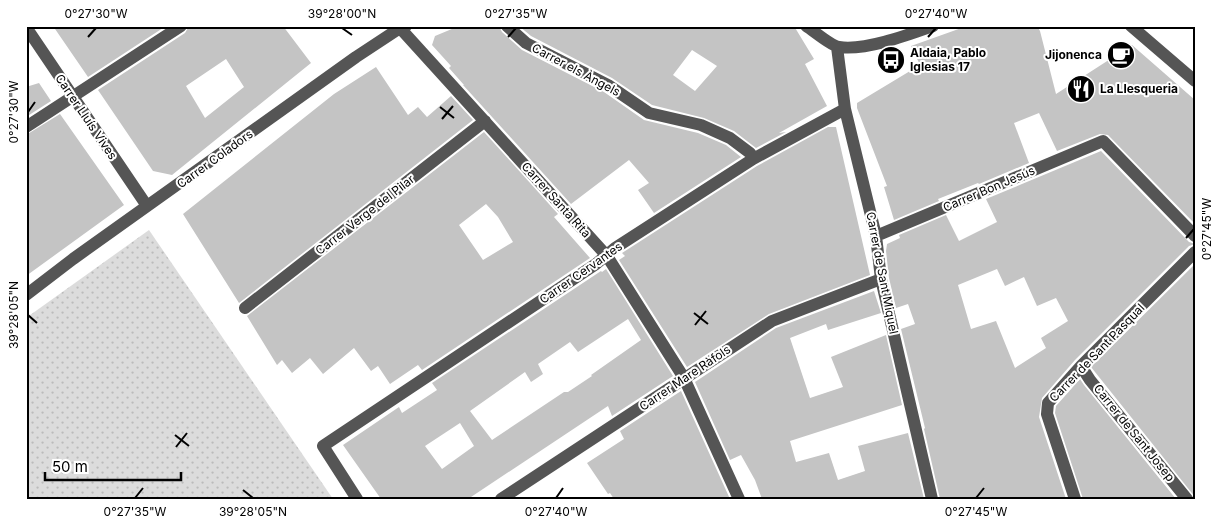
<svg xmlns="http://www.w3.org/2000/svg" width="1221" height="525" font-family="Inter,sans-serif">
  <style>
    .grass { fill: url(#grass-dots) }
    .building { fill: #c4c4c4; fill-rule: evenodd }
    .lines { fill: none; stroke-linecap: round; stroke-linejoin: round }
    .minor { stroke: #555; stroke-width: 12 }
    .ticks { fill: none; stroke: #000; stroke-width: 2 }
    .labels { text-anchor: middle; stroke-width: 4; stroke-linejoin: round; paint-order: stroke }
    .poi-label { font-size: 12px; font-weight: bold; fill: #000; stroke: #fff; text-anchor: start }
    .street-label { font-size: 12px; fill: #000; stroke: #fff }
    .neatline { fill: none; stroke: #000; stroke-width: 2 }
    .ticks-label { font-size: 12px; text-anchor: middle; fill: #000 }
  </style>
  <defs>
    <pattern id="grass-dots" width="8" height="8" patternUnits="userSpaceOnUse" patternTransform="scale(1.25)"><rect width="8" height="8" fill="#dcdcdc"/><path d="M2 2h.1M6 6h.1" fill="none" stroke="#bbb" stroke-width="1.8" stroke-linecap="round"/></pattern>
  </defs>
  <rect width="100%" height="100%" fill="#fff"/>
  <path class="grass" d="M149 230 333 499H26V318Z"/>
  <path class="building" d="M53 26H166L88 77Z
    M189 26H283L311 63 172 175 153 171 98 90 185 33ZM226 59 244 87 205 118 186 86Z
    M459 26H499L502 32 522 50 604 92 644 120 698 133 726 145 741 157 654 213 638 190 649 183 629 160 571 204 463 85H464L449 68 451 66 432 45 435 36Z
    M519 26H794L814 59 805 64 827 106 779 133 786 132 756 148 734 131 704 118 652 105 612 78 531 36ZM692 50 717 66 695 91 673 75Z
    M967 26H1037L1040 31 1056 94 1132 45 1195 100V224L1108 135 1100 134 1057 151 1039 113 1014 123 1029 163 979 184 978 183 938 199 939 201 894 220 884 187 887 186 857 108V103L920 65 911 46Z
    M376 67 408 115 418 107 427 117 451 96 473 120 239 303 183 214 334 94Z
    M39 83 51 101 26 117V87Z
    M60 114 124 205 26 276V135Z
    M828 127H836L870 275 769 314 687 367 619 260 625 256 622 253 757 166Z
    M484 132 558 214 554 217 590 258 422 370 418 365 390 384 378 366 371 371 354 348 323 374 310 358 292 373 282 360 277 365 247 316ZM486 204 498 217 513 242 483 260 459 225Z
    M1101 151 1189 242 1195 244 1189 246 1075 360 1042 398 1039 417 1066 499H940L924 429 925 428 901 329 915 324 908 304 896 308 889 278 886 251 887 244 900 238 899 235 946 215 959 241 997 222 986 199ZM997 269 1005 286 1024 277 1037 306 1056 298 1068 321 1041 338 1046 348 1015 368 996 321 971 329 958 285Z
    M1195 264V497L1091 367Z
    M606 269 673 376 612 416 608 406 468 499H381L343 445 399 407 402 413 437 390 432 383 601 271 602 272ZM628 319 641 340 591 375 592 376 568 392H564L492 440 470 411 525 372 531 382 543 374 538 364 570 342 578 352ZM460 423 474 446 442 469 425 446Z
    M874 291 881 313 828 330 826 324 790 338 810 398 843 387 831 357 886 335 902 405 790 441 796 462 829 453 838 480 865 471 858 446 908 433 924 499H762L755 480 741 455 730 460 695 382 776 328Z
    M1080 379 1084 385 1176 499H1083L1055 413 1056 406Z
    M681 391 730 499H614L610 493 608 494 587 463 624 439 620 431Z"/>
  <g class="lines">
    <path class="minor" d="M507 26 526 43 608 85 649 113 701 125 730 138 750 153 753 159
      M806 26C814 31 831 46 839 47 865 51 908 35 933 26
      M1131 26 1195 81
      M26 27 147 206
      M400 28 607 256 684 378 739 499
      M837 47 845 109 876 236 881 279 932 499
      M26 127 181 26
      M876 236 1103 141 1195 236
      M26 295 73 259 356 57 400 28 406 26
      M245 308 485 121
      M1081 366 1090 380 1187 499
      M357 499 323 446 596 264 615 248 753 159 845 109
      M501 499 772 321 881 279
      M1075 499 1047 414 1048 403 1081 366 1195 252"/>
  </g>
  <path class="ticks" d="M342 28 352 35M88 37 96 28M508 37 516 28M928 37 936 28M440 107 454 118M28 112 35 102M442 119 453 106M1186 238 1194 229M694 313 708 324M28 315 37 323M695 325 706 311M175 435 189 446M176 447 187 433M243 490 253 498M135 498 143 488M556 498 563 488M976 498 984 488"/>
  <defs>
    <symbol id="cafe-disc" viewBox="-11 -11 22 22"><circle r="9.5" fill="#000" stroke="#fff"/><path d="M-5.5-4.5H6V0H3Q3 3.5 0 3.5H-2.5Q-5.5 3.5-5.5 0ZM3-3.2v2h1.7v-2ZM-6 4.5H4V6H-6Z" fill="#fff"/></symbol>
    <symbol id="bus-disc" viewBox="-11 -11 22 22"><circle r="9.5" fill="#000" stroke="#fff"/><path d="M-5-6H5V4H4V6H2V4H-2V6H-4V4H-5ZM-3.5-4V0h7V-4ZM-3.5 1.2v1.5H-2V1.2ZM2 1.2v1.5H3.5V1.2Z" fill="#fff"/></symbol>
    <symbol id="restaurant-disc" viewBox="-11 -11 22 22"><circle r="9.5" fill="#000" stroke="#fff"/><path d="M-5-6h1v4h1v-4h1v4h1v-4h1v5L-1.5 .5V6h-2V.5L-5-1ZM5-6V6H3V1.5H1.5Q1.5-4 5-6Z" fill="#fff"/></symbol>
  </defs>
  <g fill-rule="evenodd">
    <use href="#cafe-disc" x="1105" y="39" width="32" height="32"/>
    <use href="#bus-disc" x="875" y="44" width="32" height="32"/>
    <use href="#restaurant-disc" x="1065" y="73" width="32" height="32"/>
  </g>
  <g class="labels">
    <g class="poi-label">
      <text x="910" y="57">Aldaia, Pablo<tspan x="910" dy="14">Iglesias 17</tspan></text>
      <text x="1102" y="59" text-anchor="end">Jijonenca</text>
      <text x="1100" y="93">La Llesqueria</text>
    </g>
    <g class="street-label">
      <text transform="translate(576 70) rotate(28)" y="4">Carrer els Àngels</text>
      <text transform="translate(86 117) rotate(56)" y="4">Carrer Lluís Vives</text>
      <text transform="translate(215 159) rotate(-36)" y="4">Carrer Coladors</text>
      <text transform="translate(989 189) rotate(-23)" y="4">Carrer Bon Jesús</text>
      <text transform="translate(556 200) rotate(48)" y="4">Carrer Santa Rita</text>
      <text transform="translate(365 215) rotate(-38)" y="4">Carrer Verge del Pilar</text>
      <text transform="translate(581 273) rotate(-35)" y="4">Carrer Cervantes</text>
      <text transform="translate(882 273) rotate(79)" y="4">Carrer de Sant Miquel</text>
      <text transform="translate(1097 353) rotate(-46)" y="4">Carrer de Sant Pasqual</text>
      <text transform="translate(685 378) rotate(-34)" y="4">Carrer Mare Ràfols</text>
      <text transform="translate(1134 433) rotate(51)" y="4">Carrer de Sant Josep</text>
    </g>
  </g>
  <rect width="1221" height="525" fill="none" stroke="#ffffff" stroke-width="55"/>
  <path d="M45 472v8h136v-8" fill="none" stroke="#000000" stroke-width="2.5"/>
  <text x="52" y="472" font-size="15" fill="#000000" stroke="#ffffff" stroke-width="4" paint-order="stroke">50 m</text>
  <rect x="28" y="28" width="1166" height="470" class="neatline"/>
  <g class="ticks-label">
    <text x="96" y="18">0°27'30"W</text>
    <text x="342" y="18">39°28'00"N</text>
    <text x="516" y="18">0°27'35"W</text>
    <text x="936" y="18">0°27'40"W</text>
    <text transform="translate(14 112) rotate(-90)" y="4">0°27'30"W</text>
    <text transform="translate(1207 229) rotate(-90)" y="4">0°27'45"W</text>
    <text transform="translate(14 315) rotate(-90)" y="4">39°28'05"N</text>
    <text x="135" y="516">0°27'35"W</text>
    <text x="253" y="516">39°28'05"N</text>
    <text x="556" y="516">0°27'40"W</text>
    <text x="976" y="516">0°27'45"W</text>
  </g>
</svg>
